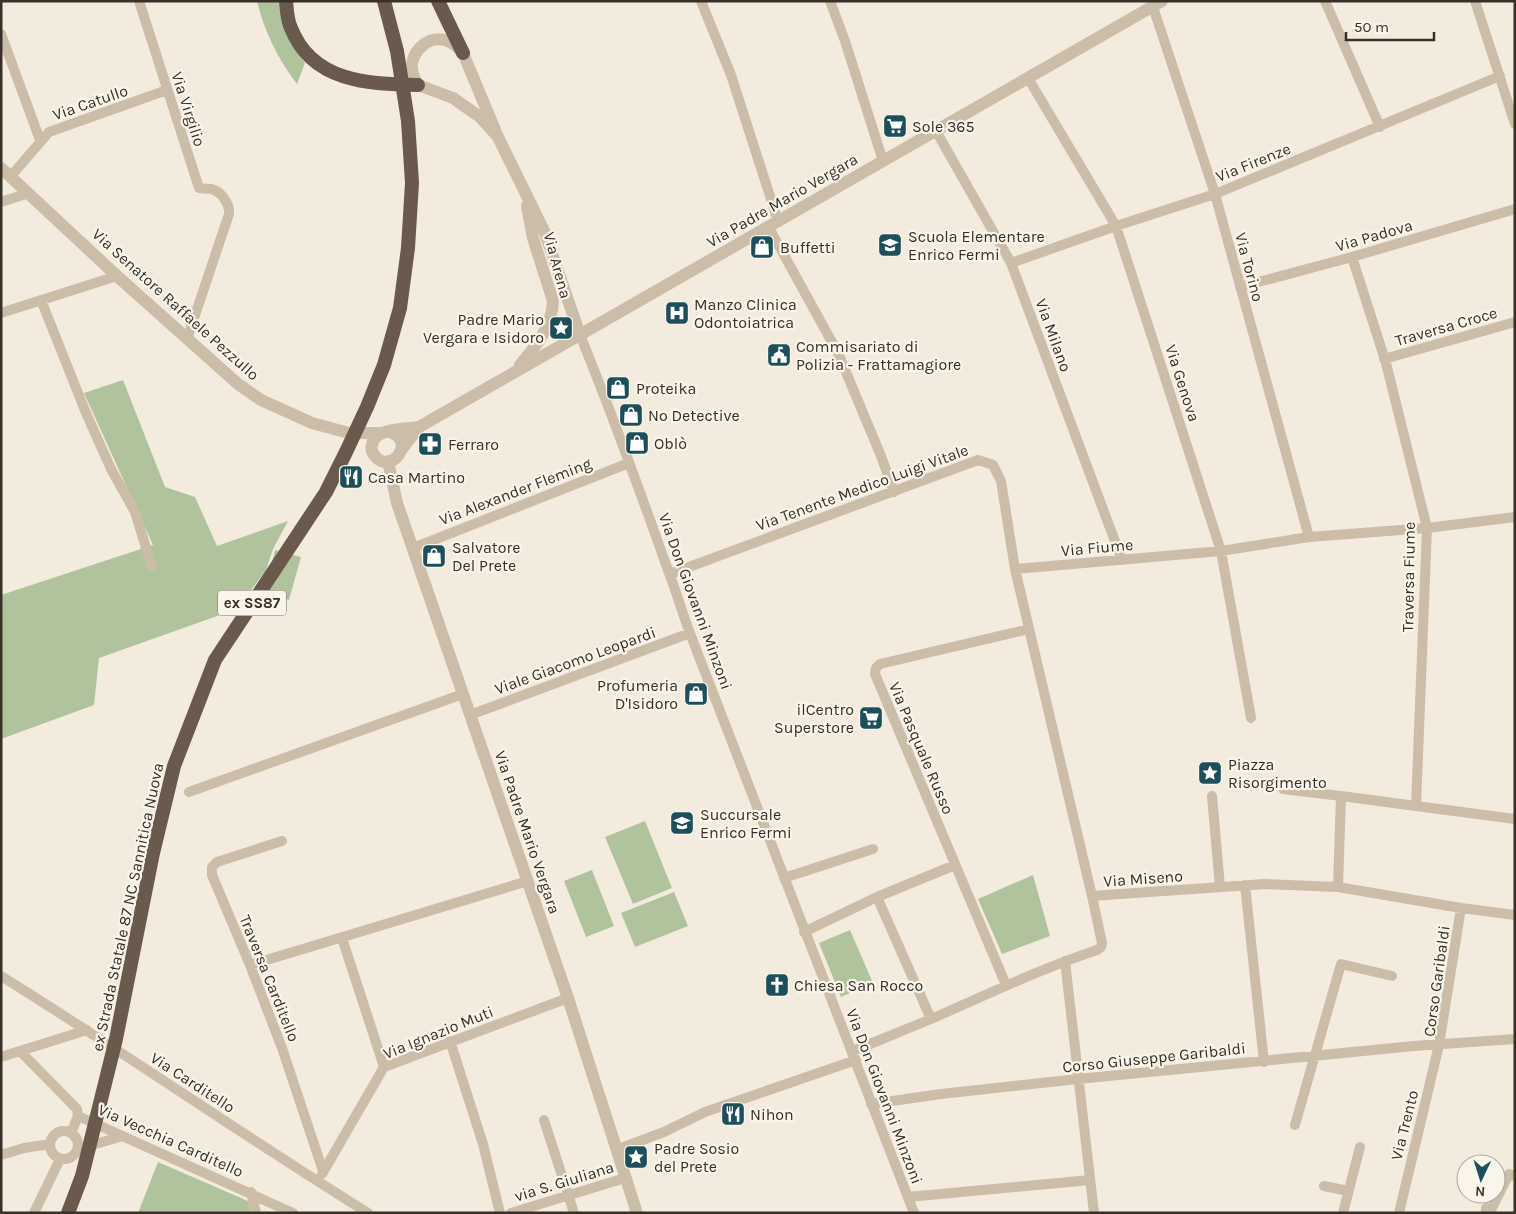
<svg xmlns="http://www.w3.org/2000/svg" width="1516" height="1214" font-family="Karla,sans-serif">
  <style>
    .green { fill: #b1c39d }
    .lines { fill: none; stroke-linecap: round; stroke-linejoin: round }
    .minor { stroke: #ccbda9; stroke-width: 10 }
    .tertiary { stroke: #ccbda9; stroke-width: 12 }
    .trunk { stroke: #6a5a4d; stroke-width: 14 }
    .trunk-bridge { stroke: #6a5a4d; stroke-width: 14 }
    .labels { text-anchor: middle; stroke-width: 4.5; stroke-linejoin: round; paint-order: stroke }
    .shield { fill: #faf5ea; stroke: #736b63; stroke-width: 1 }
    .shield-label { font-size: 15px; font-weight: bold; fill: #393029 }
    .street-label { font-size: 16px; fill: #393029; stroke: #faf5ea }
    .poi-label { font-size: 16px; fill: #393029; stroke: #faf5ea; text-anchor: start }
  </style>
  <rect width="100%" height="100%" fill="#f3ecde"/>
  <path class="green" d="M257 1H280L289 41 305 63 297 84C278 59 264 31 257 1Z
    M123 380 165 487 195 497 217 546 288 521 273 549 266 570 237 609 99 658 94 705 1 739V595L153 545 84 393Z
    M275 550 301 557 289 600 264 593Z
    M645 821 672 888 633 904 605 837Z
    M592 870 614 926 586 937 564 881Z
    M1033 875 1050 936 1002 954 978 899Z
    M674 892 688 926 635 947 621 913Z
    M850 930 873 983 841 997 819 943Z
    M158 1162 248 1201 251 1213H138Z"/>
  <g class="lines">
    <path class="minor" d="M139 1 199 188C203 189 207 188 211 189 222 191 230 205 229 214L187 339
      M701 1 731 75 778 221
      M830 1 845 41 883 161
      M1325 1 1380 127
      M1475 1 1515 124
      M1153 7 1215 194 1309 537
      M1 34 40 140
      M1028 78 1116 226 1221 551 1251 718
      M936 131 1011 263 1122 560
      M11 176 49 132 167 90
      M1 202 29 193
      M768 226 838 353 881 456 894 492
      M1352 257 1386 363 1427 528 1416 806 1515 819
      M1011 263 1116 226 1215 194 1500 76
      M1240 287 1352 257 1515 209
      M41 300 86 413 111 469 135 512 152 567
      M1 313 117 276
      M580 335C612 413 641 494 669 573 677 594 683 615 691 636 764 829 841 1020 914 1213
      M1384 359 1515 322
      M413 548 629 463
      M1015 569 1221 551 1309 537 1427 528 1515 517
      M670 574 978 460 993 465 1001 481 1015 569 1092 896
      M470 715 690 633
      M1283 789 1341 796
      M189 792 463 694
      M1212 796 1220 887
      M282 841 217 862 212 867V875L250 965 282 1048 323 1171
      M784 878 873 849
      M1245 885 1264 1062
      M1338 887 1341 796 1416 806
      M877 897 931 1019
      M804 932 877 897 955 865
      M342 938 384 1067
      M1065 961 1094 1213
      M250 965 528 881
      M1 976C125 1053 244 1136 368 1213
      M1006 985 875 674 876 668 880 664 1029 629
      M450 1041 483 1144 500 1213
      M20 1051 77 1109 78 1116 71 1133
      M853 1051C879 1040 905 1030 931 1019 986 995 1040 969 1097 950L1101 947 1102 943 1092 896 1265 884 1338 887 1461 908 1515 915
      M1 1057 87 1030
      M871 1104 941 1094 1078 1079 1414 1046 1515 1039
      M78 1116 293 1213
      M544 1120 574 1213
      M1295 1125 1341 964 1392 976
      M50 1145a14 14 0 1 1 28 0a14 14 0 1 1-28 0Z
      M85 1147 123 1136
      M616 1150 664 1132 705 1112 856 1060
      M1 1155 24 1148 50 1144
      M322 1174 384 1067 568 998
      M1324 1186 1348 1191
      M251 1192 256 1213
      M908 1197 1090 1180
      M34 1213 60 1159
      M511 1213 625 1178
      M1343 1213 1360 1147
      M1399 1213 1439 1045 1461 908
      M1486 1213V1208H1492L1509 1174 1515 1176"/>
    <path class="tertiary" d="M498 137 480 117 453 98 418 85C416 81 414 78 413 74 407 56 426 35 444 40 453 42 457 47 463 53L498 137 545 233 580 335
      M1 168 117 276 238 384 261 400 312 423 349 433H379
      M520 365C536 346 552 327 553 301L533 238 527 206
      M389 432C418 440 391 476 375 456 372 453 371 449 372 445 374 428 405 429 419 427
      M402 449 419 427 1162 1
      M388 461 397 503 568 998 637 1213"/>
    <path class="trunk" d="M286 1C287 10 287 20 291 28 312 82 368 84 418 85
      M438 1 463 53"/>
    <path class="trunk-bridge" d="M68 1213 82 1176 116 1039 153 853 174 766 215 660 326 492 346 452 367 407 384 365 400 308 408 248 412 183 408 121 397 51 384 1"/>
  </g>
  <defs>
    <symbol id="supermarket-square" viewBox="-11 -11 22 22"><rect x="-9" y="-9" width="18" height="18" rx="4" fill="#1d4f5b" stroke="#faf5ea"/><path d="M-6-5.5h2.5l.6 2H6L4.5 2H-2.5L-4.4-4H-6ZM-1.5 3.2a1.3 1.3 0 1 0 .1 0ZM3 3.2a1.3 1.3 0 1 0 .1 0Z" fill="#fff"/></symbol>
    <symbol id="school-square" viewBox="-11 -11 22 22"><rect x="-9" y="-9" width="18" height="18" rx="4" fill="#1d4f5b" stroke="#faf5ea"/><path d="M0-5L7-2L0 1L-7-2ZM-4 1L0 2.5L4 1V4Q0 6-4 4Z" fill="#fff"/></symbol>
    <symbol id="shop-square" viewBox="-11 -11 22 22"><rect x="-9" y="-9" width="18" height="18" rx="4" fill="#1d4f5b" stroke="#faf5ea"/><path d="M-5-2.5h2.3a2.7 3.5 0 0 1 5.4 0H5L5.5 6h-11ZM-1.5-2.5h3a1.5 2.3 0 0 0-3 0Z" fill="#fff"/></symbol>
    <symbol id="hospital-square" viewBox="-11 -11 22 22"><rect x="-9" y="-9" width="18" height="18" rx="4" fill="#1d4f5b" stroke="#faf5ea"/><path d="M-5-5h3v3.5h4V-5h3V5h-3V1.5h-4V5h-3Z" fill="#fff"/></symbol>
    <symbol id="sight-square" viewBox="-11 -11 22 22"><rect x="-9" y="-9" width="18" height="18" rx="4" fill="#1d4f5b" stroke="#faf5ea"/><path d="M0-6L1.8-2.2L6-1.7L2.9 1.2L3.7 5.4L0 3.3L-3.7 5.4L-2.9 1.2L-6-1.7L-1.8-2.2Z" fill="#fff"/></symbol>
    <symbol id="civic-square" viewBox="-11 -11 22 22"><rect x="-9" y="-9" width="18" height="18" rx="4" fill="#1d4f5b" stroke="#faf5ea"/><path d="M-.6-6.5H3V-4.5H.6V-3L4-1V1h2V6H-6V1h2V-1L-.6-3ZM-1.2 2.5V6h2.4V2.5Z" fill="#fff"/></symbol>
    <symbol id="pharmacy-square" viewBox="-11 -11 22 22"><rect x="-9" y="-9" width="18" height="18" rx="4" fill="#1d4f5b" stroke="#faf5ea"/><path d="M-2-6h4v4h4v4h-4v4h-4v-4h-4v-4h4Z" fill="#fff"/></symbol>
    <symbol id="restaurant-square" viewBox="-11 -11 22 22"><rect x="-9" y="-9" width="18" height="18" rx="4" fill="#1d4f5b" stroke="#faf5ea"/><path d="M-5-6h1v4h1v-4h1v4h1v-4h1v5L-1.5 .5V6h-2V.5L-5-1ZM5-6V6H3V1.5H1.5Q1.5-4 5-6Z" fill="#fff"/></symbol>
    <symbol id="church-square" viewBox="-11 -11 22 22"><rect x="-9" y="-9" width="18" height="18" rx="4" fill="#1d4f5b" stroke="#faf5ea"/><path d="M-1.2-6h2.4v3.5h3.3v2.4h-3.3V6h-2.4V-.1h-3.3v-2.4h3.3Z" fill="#fff"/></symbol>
  </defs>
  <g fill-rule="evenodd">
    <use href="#supermarket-square" x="881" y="112" width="28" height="28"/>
    <use href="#school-square" x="876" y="231" width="28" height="28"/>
    <use href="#shop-square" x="748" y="233" width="28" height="28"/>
    <use href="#hospital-square" x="663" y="299" width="28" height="28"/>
    <use href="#sight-square" x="547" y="314" width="28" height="28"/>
    <use href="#civic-square" x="765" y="341" width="28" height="28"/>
    <use href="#shop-square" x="604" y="374" width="28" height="28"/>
    <use href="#shop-square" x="617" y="401" width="28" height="28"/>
    <use href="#shop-square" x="623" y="429" width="28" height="28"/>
    <use href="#pharmacy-square" x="416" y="430" width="28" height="28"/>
    <use href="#restaurant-square" x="337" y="463" width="28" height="28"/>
    <use href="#shop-square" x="420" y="542" width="28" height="28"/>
    <use href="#shop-square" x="682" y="680" width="28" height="28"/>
    <use href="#supermarket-square" x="857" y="704" width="28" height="28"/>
    <use href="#sight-square" x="1196" y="759" width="28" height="28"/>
    <use href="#school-square" x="668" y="809" width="28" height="28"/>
    <use href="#church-square" x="763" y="971" width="28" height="28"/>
    <use href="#restaurant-square" x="719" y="1100" width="28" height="28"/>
    <use href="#sight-square" x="622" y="1143" width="28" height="28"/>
  </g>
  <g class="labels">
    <rect class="shield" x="218" y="590.5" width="68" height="25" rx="4"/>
    <g class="shield-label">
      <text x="252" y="608">ex SS87</text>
    </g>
    <g class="street-label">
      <text transform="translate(90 102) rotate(-19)" y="6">Via Catullo</text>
      <text transform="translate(189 109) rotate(72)" y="6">Via Virgilio</text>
      <text transform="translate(1253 162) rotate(-22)" y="6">Via Firenze</text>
      <text transform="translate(782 200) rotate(-30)" y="6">Via Padre Mario Vergara</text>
      <text transform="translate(1374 235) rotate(-16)" y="6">Via Padova</text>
      <text transform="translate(558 265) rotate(75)" y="6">Via Arena</text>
      <text transform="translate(1250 267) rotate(75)" y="6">Via Torino</text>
      <text transform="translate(176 304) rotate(42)" y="6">Via Senatore Raffaele Pezzullo</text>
      <text transform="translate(1446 326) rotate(-16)" y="6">Traversa Croce</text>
      <text transform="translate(1054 335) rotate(70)" y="6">Via Milano</text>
      <text transform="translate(1183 383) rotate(72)" y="6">Via Genova</text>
      <text transform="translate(862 487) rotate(-20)" y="6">Via Tenente Medico Luigi Vitale</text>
      <text transform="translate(515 491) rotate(-21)" y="6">Via Alexander Fleming</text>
      <text transform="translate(1097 547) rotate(-5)" y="6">Via Fiume</text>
      <text transform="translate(1408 577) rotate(-89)" y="6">Traversa Fiume</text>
      <text transform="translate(696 601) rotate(70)" y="6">Via Don Giovanni Minzoni</text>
      <text transform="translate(575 660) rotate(-20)" y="6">Viale Giacomo Leopardi</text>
      <text transform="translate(922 748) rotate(67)" y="6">Via Pasquale Russo</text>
      <text transform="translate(528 832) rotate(71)" y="6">Via Padre Mario Vergara</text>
      <text transform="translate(1143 878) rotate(-4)" y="6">Via Miseno</text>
      <text transform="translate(127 907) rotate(-78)" y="6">ex Strada Statale 87 NC Sannitica Nuova</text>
      <text transform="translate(270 978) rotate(68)" y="6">Traversa Carditello</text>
      <text transform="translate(1436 981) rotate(-82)" y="6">Corso Garibaldi</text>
      <text transform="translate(438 1032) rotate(-22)" y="6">Via Ignazio Muti</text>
      <text transform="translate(1154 1057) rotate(-6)" y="6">Corso Giuseppe Garibaldi</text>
      <text transform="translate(193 1082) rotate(33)" y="6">Via Carditello</text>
      <text transform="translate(885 1096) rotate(69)" y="6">Via Don Giovanni Minzoni</text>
      <text transform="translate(1404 1125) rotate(-76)" y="6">Via Trento</text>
      <text transform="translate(171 1140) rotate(24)" y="6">Via Vecchia Carditello</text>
      <text transform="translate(564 1181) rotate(-17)" y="6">via S. Giuliana</text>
    </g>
    <g class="poi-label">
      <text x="912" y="132">Sole 365</text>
      <text x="908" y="242">Scuola Elementare<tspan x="908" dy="18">Enrico Fermi</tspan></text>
      <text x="780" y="253">Buffetti</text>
      <text x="694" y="310">Manzo Clinica<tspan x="694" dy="18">Odontoiatrica</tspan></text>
      <text x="544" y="325" text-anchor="end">Padre Mario<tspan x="544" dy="18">Vergara e Isidoro</tspan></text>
      <text x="796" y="352">Commisariato di<tspan x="796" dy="18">Polizia - Frattamagiore</tspan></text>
      <text x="636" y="394">Proteika</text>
      <text x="648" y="421">No Detective</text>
      <text x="654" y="449">Oblò</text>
      <text x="448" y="450">Ferraro</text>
      <text x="368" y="483">Casa Martino</text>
      <text x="452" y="553">Salvatore<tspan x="452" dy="18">Del Prete</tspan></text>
      <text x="678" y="691" text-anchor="end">Profumeria<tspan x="678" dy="18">D'Isidoro</tspan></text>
      <text x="854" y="715" text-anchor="end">ilCentro<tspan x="854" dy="18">Superstore</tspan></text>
      <text x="1228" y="770">Piazza<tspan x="1228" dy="18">Risorgimento</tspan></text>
      <text x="700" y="820">Succursale<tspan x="700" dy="18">Enrico Fermi</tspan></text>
      <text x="794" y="991">Chiesa San Rocco</text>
      <text x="750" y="1120">Nihon</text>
      <text x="654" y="1154">Padre Sosio<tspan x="654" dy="18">del Prete</tspan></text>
    </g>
  </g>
  <rect width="1516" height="1214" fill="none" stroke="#393029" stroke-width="5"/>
  <g transform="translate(1481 1179) rotate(184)"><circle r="24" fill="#faf5ea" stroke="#ada69d"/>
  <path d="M0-4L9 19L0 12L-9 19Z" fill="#1d4f5b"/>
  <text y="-8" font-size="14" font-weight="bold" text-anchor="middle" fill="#393029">N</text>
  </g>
  <path d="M1346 32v8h88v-8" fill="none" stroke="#393029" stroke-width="2.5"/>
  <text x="1354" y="32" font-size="15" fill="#393029" stroke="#faf5ea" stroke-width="4" paint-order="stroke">50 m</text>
</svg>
